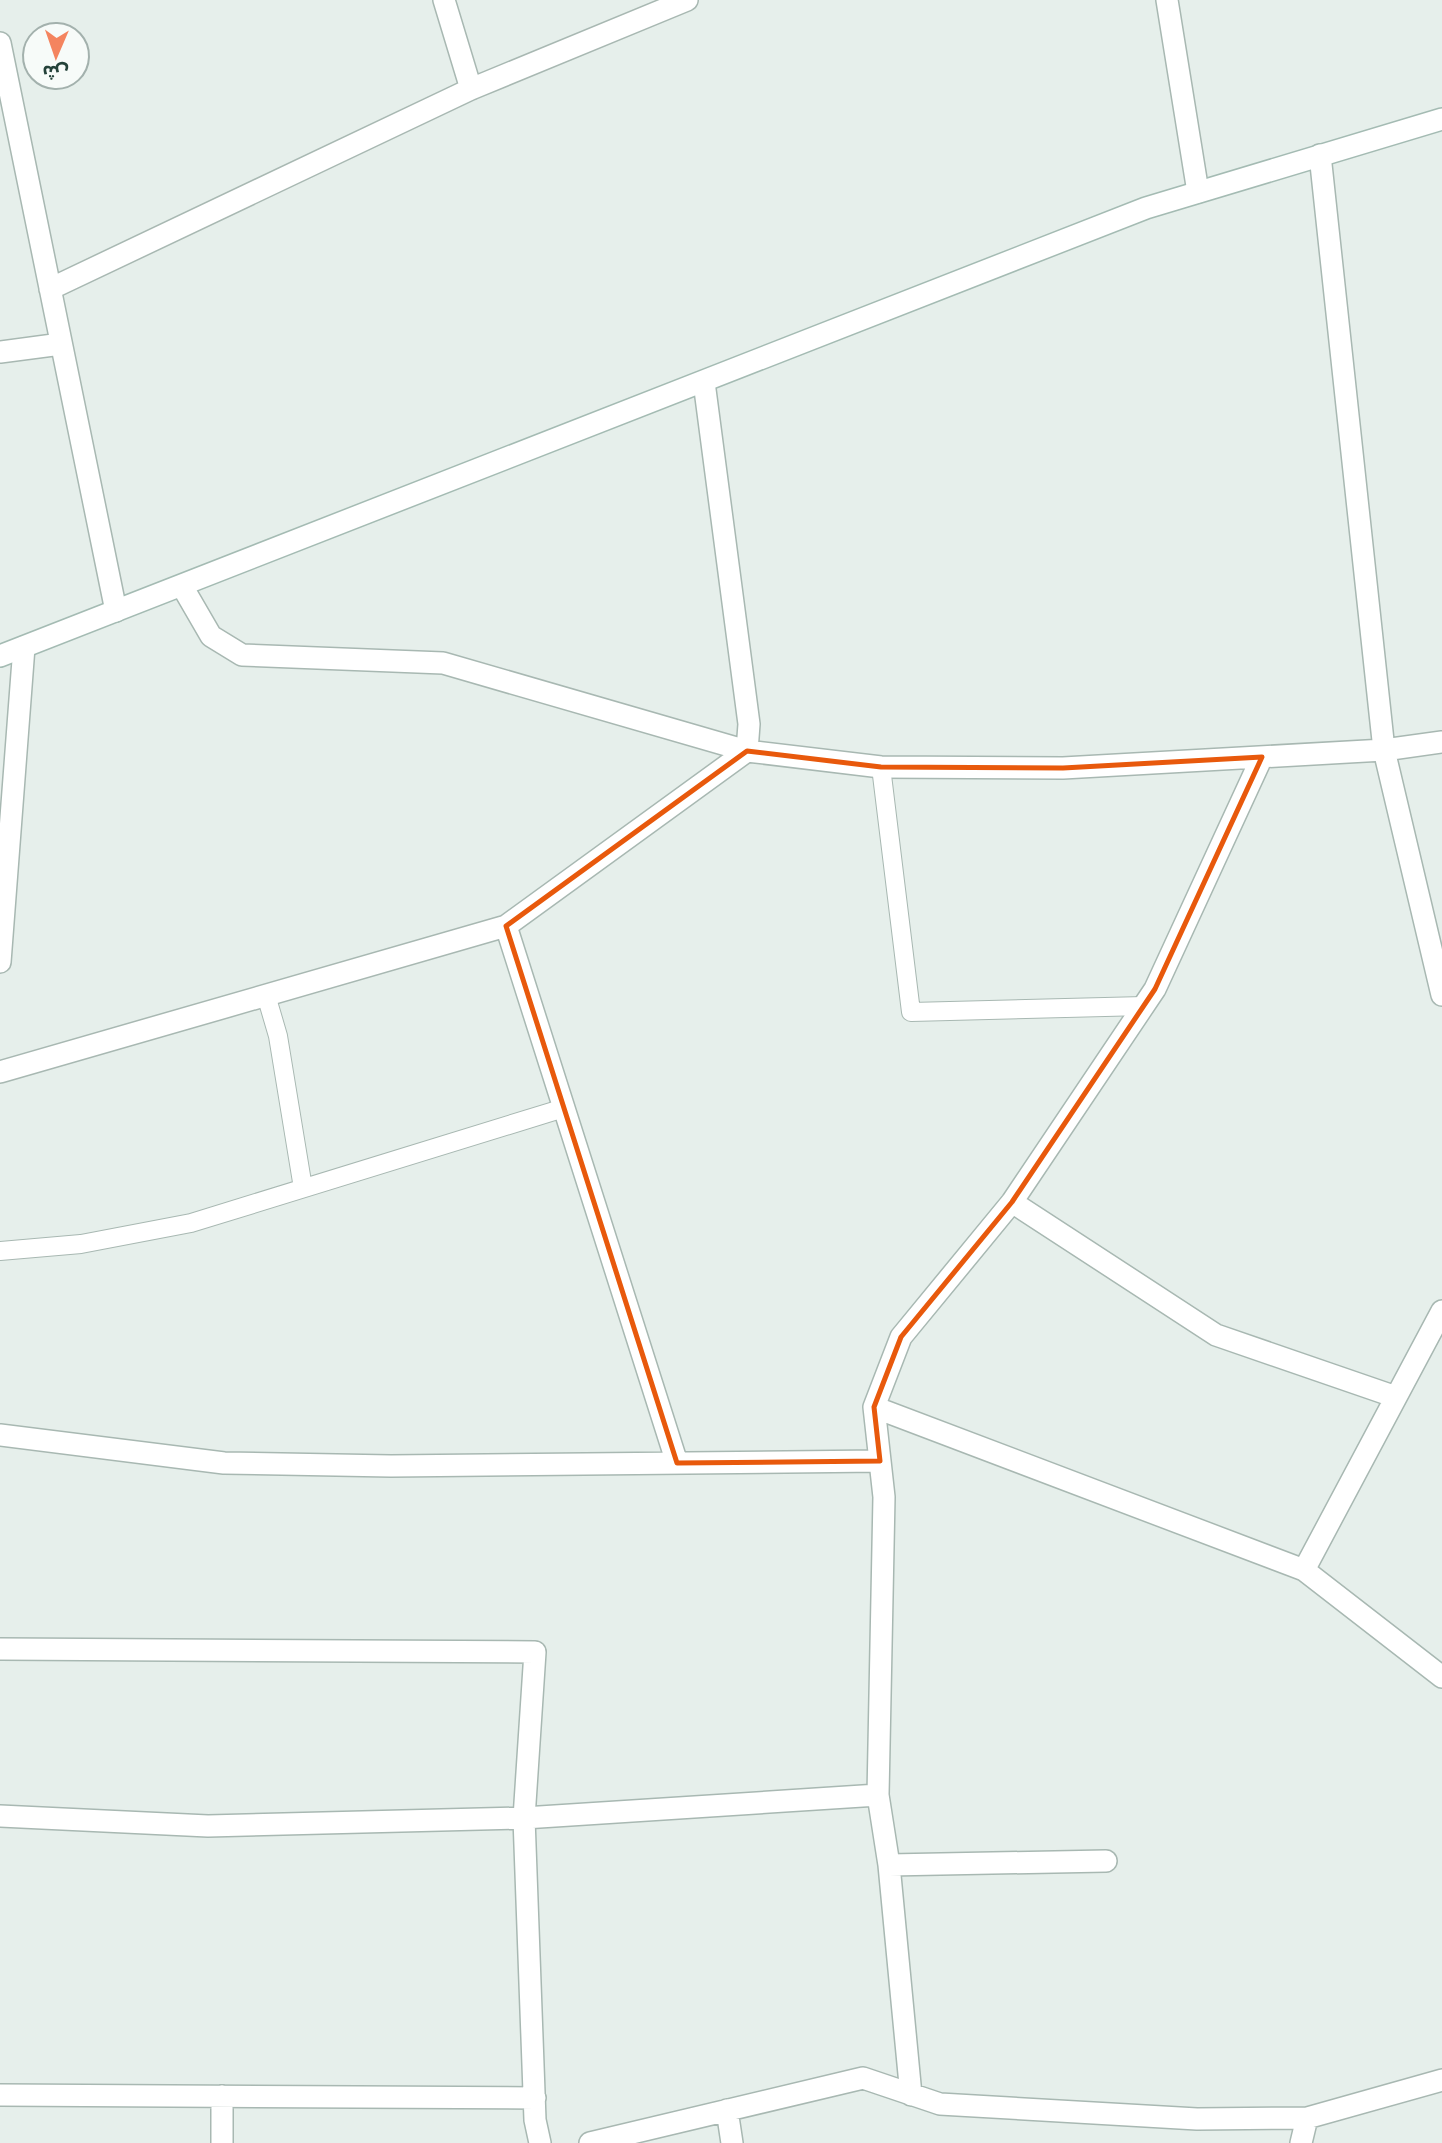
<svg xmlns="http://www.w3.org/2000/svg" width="1442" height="2143" font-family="'Roboto Condensed','Noto Sans Arabic',sans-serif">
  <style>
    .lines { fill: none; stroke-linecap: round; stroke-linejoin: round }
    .service-casing { stroke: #a8b8b2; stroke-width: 20 }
    .minor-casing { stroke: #a8b8b2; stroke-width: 24 }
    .secondary-casing { stroke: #a4bbb3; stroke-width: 24 }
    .service { stroke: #fff; stroke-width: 18 }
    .minor { stroke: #fff; stroke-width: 21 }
    .secondary { stroke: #fff; stroke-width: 21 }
    .marked { fill: none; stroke: #e8590c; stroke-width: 5; stroke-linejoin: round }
  </style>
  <rect width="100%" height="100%" fill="#e6efeb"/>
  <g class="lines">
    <defs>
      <path id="service" d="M881 767 911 1012 1144 1006
        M266 995 278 1036 303 1188
        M0 1251 81 1244 191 1223 564 1108"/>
      <path id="minor" d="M444 0 471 89
        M1167 0 1198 192
        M0 43 116 611
        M1320 155 1384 750 1442 995
        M50 289 471 89 687 0
        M0 352 61 344
        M182 586 211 636 242 655 443 663 747 751 749 724 704 382
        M506 926 747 751 881 767 1063 768 1384 750 1442 742
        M0 962 24 647
        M0 1072 506 926 677 1463
        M1012 1202 1216 1335 1396 1397
        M874 1407 1304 1570 1442 1677
        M0 1435 224 1463 391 1466 880 1461
        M1304 1570 1442 1311
        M0 1649 535 1652 524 1818 535 2120 540 2143
        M0 1816 208 1826 524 1818 878 1795
        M889 1865 1106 1861
        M0 2095 535 2098
        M911 2095 889 1865 878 1795 884 1497 874 1407 901 1337 1012 1202 1155 989 1262 757
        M727 2110 732 2143
        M222 2143V2096
        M590 2143 863 2078 940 2104 1197 2119 1307 2118 1442 2080
        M1301 2143 1307 2118"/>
      <path id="secondary" d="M0 656 1146 208 1442 119"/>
    </defs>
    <use href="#service" class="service-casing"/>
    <use href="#minor" class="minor-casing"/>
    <use href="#secondary" class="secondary-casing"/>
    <use href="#service" class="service"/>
    <use href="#minor" class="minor"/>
    <use href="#secondary" class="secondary"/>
  </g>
  <path class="marked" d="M747 751 881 767 1063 768 1262 757 1155 989 1012 1202 901 1337 874 1407 880 1461 677 1463 506 926Z"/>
  <g transform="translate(56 56) rotate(182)"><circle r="33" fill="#f7fbf9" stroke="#a3b1ad" stroke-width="2"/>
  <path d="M0-5L12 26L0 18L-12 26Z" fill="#f4845f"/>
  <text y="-10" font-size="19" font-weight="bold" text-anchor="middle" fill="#24423a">ش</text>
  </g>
</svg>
